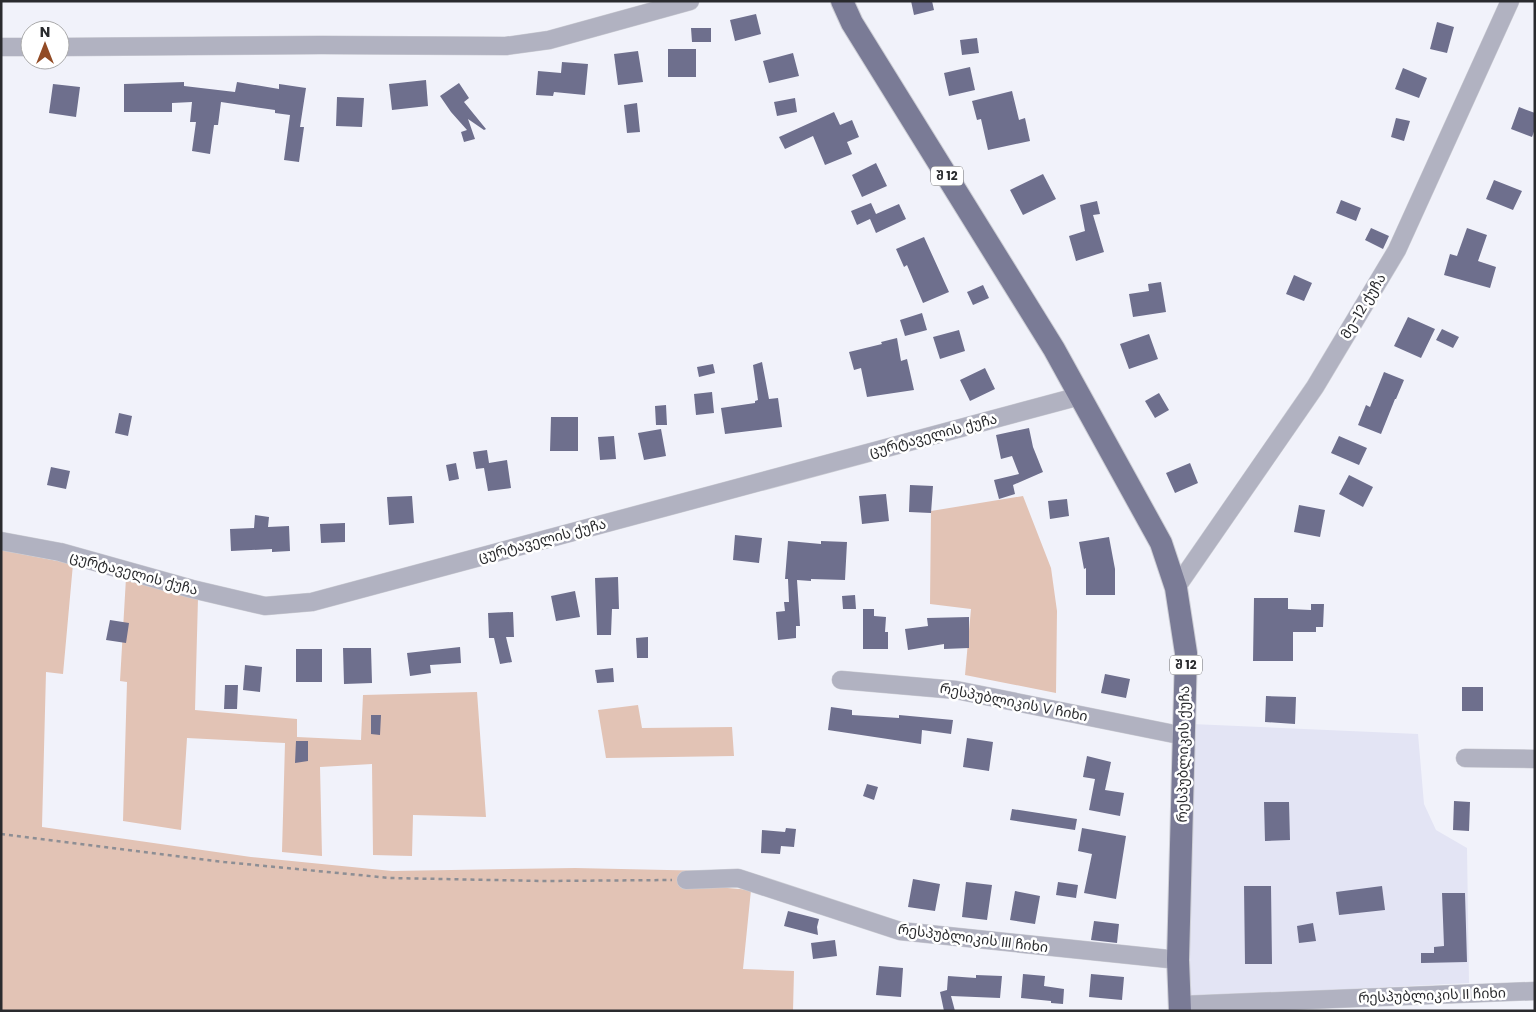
<svg xmlns="http://www.w3.org/2000/svg" width="1536" height="1012" font-family="Poppins,'Noto Sans Georgian',sans-serif">
  <style>
    .built { fill: #e3e4f4 }
    .green { fill: #e2c3b5 }
    .building { fill: #6e6f8d }
    .lines { fill: none; stroke-linecap: round; stroke-linejoin: round }
    .minor-casing { stroke: #cdced5; stroke-width: 19 }
    .major-casing { stroke: #cdced5; stroke-width: 24 }
    .path { stroke: #8d8e94; stroke-width: 2.5; stroke-dasharray: 4 4; stroke-linecap: butt }
    .minor { stroke: #b1b2c1; stroke-width: 18 }
    .major { stroke: #7a7b96; stroke-width: 22 }
    .labels { text-anchor: middle; stroke-width: 5; stroke-linejoin: round; paint-order: stroke }
    .shield { fill: #fff; stroke: #6a6b6d; stroke-width: 1 }
    .shield-label { font-size: 12px; font-weight: bold; fill: #2a2b2e }
    .street-label { font-size: 14px; fill: #2a2b2e; stroke: #fff }
  </style>
  <rect width="100%" height="100%" fill="#f1f2fa"/>
  <path class="built" d="M1192 724 1418 734 1424 804 1436 830 1467 848 1469 983 1187 997Z"/>
  <path class="green" d="M1023 496 1051 568 1057 611 1056 693 965 675 971 609 930 604 931 511Z
    M1 550 73 564 63 674 46 672 42 827 251 857 392 871 575 868 713 871 716 887 751 890 743 969 794 971 793 1011H1Z
    M126 578 198 598 195 710 297 719V737L361 740 363 695 477 692 486 817 413 815 412 856 373 855 372 764 320 767 322 856 282 852 285 743 187 738 181 830 123 821 127 682 120 681Z
    M638 705 642 728 732 727 734 756 606 758 598 710Z"/>
  <path class="building" d="M911 1H932L934 10 914 15Z
    M756 14 761 34 735 41 730 20Z
    M1437 22 1454 27 1447 53 1430 49Z
    M691 28H711V42H692Z
    M977 38 979 53 962 55 960 40Z
    M668 49H696V77H668Z
    M638 51 643 82 618 85 614 54Z
    M793 53 799 76 769 83 763 61Z
    M562 62 588 64 585 95 554 92 553 96 536 95 538 71 561 73Z
    M970 67 975 90 949 96 944 73Z
    M1403 68 1427 78 1419 98 1395 89Z
    M426 80 428 106 392 110 389 84Z
    M184 82V86L235 92 237 82 279 89V84L306 88 300 127H304L299 162 284 160 290 115 275 113V110L221 102 218 125H214L210 154 192 151 196 122H190L192 102 172 103V112H124V84Z
    M459 83 469 98 464 102 486 129 484 130 468 119 475 139 464 142 461 132 467 130 451 112 440 96Z
    M53 84 80 87 76 117 49 113Z
    M1012 91 1019 120 1025 118 1030 141 988 150 981 119 977 120 972 101Z
    M337 97 364 98 362 127 336 126Z
    M795 98 797 112 777 116 774 102Z
    M637 103 640 132 627 133 624 105Z
    M1519 107 1535 113V129L1532 137 1511 129Z
    M834 112 840 125 852 120 859 137 847 142 852 154 825 165 813 136 785 149 779 137Z
    M1396 118 1410 121 1404 141 1391 137Z
    M876 163 887 186 862 197 852 175Z
    M1043 174 1056 199 1023 215 1010 190Z
    M1494 180 1522 191 1513 210 1486 199Z
    M1341 200 1361 208 1356 221 1336 213Z
    M1097 201 1100 214 1093 215 1104 252 1076 261 1069 236 1085 231 1080 205Z
    M871 203 876 214 899 204 906 219 876 233 870 219 857 225 851 211Z
    M1371 228 1389 236 1383 249 1365 240Z
    M1467 228 1487 235 1478 261 1496 267 1490 288 1444 275 1450 254 1457 256Z
    M924 237 949 292 923 303 907 265 904 267 896 249Z
    M1294 275 1312 283 1304 301 1286 294Z
    M1161 282 1166 312 1133 317 1129 294 1149 291 1148 284Z
    M983 285 989 298 973 305 967 292Z
    M922 313 927 330 905 336 900 320Z
    M1408 317 1435 329 1421 358 1394 346Z
    M1442 329 1459 337 1453 348 1436 340Z
    M959 330 965 351 940 359 933 337Z
    M1149 334 1158 359 1129 369 1120 344Z
    M897 338 901 361 907 359 914 390 867 397 861 368 854 370 849 352 882 344 881 342Z
    M762 362 769 399 778 398 782 427 725 434 721 408 755 403V401L758 400 753 365Z
    M713 364 715 373 699 377 697 367Z
    M985 368 995 389 970 401 960 380Z
    M1384 372 1404 380 1396 399H1395L1381 434 1358 425 1366 405 1370 407Z
    M712 392 714 413 696 415 694 394Z
    M1159 393 1169 410 1155 418 1145 401Z
    M666 405 667 425H656L655 406Z
    M119 413 132 416 128 436 115 433Z
    M551 417H578V451H550Z
    M1029 428 1033 447 1043 472 1013 485 1015 494 999 499 994 480 1019 474 1012 456 1001 459 996 435Z
    M661 429 666 456 644 460 638 433Z
    M614 436 616 459 600 460 598 437Z
    M1339 436 1367 448 1359 465 1331 453Z
    M487 450 489 463 507 460 511 488 488 491 484 468 476 469 473 452Z
    M456 463 459 479 449 481 446 465Z
    M1190 463 1198 483 1175 493 1166 473Z
    M51 467 70 471 66 489 47 485Z
    M1349 475 1373 487 1363 507 1339 494Z
    M910 485 933 486 931 513 909 512Z
    M886 494 889 521 862 524 859 496Z
    M412 496 414 523 389 525 387 497Z
    M1067 499 1069 516 1050 519 1048 501Z
    M1299 505 1325 510 1320 537 1294 532Z
    M255 515 269 517 268 527 289 526 290 551 272 552V549L231 551 230 529 254 528Z
    M345 523V542L321 543 320 524Z
    M735 535 762 538 759 563 733 560Z
    M1109 537 1115 569V595H1086V568L1084 569 1079 542Z
    M788 541 821 544V541L847 542 845 580 811 579V581L797 580 800 626H796V638L778 640 776 612 785 611 784 602H789L788 579H785Z
    M618 577 619 609H612L611 635H597L595 578Z
    M575 591 580 617 556 621 551 596Z
    M855 595 856 609H843L842 596Z
    M1254 598H1288V609L1311 610V604H1324L1323 627H1316V632H1293V661H1253Z
    M863 609H874V616L886 617 885 632H888V649H863Z
    M513 612 514 637H506L512 662 500 664 494 638H489L488 613Z
    M969 617V648L944 649V644L908 650 905 629 928 626 927 618Z
    M110 620 129 623 126 643 106 640Z
    M648 637V658H637L636 638Z
    M460 647 461 663 430 665 431 673 410 676 407 653Z
    M343 648H371L372 683 344 684Z
    M296 649H322V682H296Z
    M245 665 262 667 260 692 243 690Z
    M613 668 614 682 597 683 595 670Z
    M1105 674 1130 679 1126 698 1101 693Z
    M225 685H238L237 709H224Z
    M1462 687H1483V711H1462Z
    M1266 696 1296 697 1295 724 1265 722Z
    M831 707 852 710V715L899 718V715L953 720 951 734 922 730 921 744 828 730Z
    M371 715H381L380 735 371 734Z
    M967 738 993 742 989 771 963 767Z
    M296 741H308V761L295 763Z
    M1087 756 1111 762 1105 790 1124 793 1120 816 1089 810 1095 779 1083 777Z
    M867 784 878 787 874 800 863 796Z
    M1454 801 1470 802 1469 831 1453 830Z
    M1264 802H1289L1290 840 1265 841Z
    M1012 809 1077 819 1075 830 1010 820Z
    M786 828 796 829 794 847 781 846 780 854 761 853 762 830 785 832Z
    M1082 828 1126 836 1116 899 1084 893 1092 854 1078 851Z
    M913 879 940 884 935 911 908 907Z
    M966 882 992 885 987 920 962 917Z
    M1058 882 1078 885 1076 898 1056 895Z
    M1244 886H1271L1272 964H1245Z
    M1382 886 1385 910 1339 915 1336 892Z
    M1015 891 1040 896 1035 924 1010 920Z
    M1442 893H1465L1467 962 1421 963V953H1434V947L1444 946Z
    M788 911 819 919 817 927 818 935 784 926Z
    M1094 921 1119 924 1117 943 1091 940Z
    M1313 923 1316 941 1299 943 1297 926Z
    M835 940 837 956 813 959 811 943Z
    M879 966 903 968 901 997 876 995Z
    M1023 974 1045 976 1044 986 1064 989 1063 1004 1051 1003V1001L1021 998Z
    M1091 974 1124 977 1122 1000 1089 997Z
    M976 975 1002 976 1000 998 951 996 955 1011H944L940 992 947 990 948 976 976 978Z"/>
  <g class="lines">
    <defs>
      <path id="minor" d="M1 47H30
        M60 47 321 45 506 46 549 40 690 1
        M1 541 60 552 192 589 265 606 312 602 1080 396
        M1176 588 1315 387 1397 250 1510 1
        M841 680 956 690 1184 736
        M1465 758 1535 759
        M686 880 738 878 900 931 1178 960
        M1180 1005 1535 991"/>
      <path id="major" d="M842 1 852 23 1054 349 1161 543 1176 588 1186 653 1178 960 1180 1011"/>
    </defs>
    <use href="#minor" class="minor-casing"/>
    <use href="#major" class="major-casing"/>
    <path class="path" d="M1 834 224 862 390 878 544 881 672 880"/>
    <use href="#minor" class="minor"/>
    <use href="#major" class="major"/>
  </g>
  <g class="labels">
    <g class="shield">
      <rect x="931" y="166.5" width="32" height="19" rx="4"/>
      <rect x="1170" y="655.5" width="32" height="19" rx="4"/>
    </g>
    <g class="shield-label">
      <text x="947" y="180">შ 12</text>
      <text x="1186" y="669">შ 12</text>
    </g>
    <g class="street-label">
      <text transform="translate(1363 306) rotate(-59)" y="5">მე-12 ქუჩა</text>
      <text transform="translate(933 435) rotate(-15)" y="5">ცურტაველის ქუჩა</text>
      <text transform="translate(542 540) rotate(-15)" y="5">ცურტაველის ქუჩა</text>
      <text transform="translate(134 573) rotate(15)" y="5">ცურტაველის ქუჩა</text>
      <text transform="translate(1014 702) rotate(11)" y="5">რესპუბლიკის V ჩიხი</text>
      <text transform="translate(1183 754) rotate(-89)" y="5">რესპუბლიკის ქუჩა</text>
      <text transform="translate(973 938) rotate(7)" y="5">რესპუბლიკის III ჩიხი</text>
      <text transform="translate(1432 995) rotate(-2)" y="5">რესპუბლიკის II ჩიხი</text>
    </g>
  </g>
  <rect width="1536" height="1012" fill="none" stroke="#2a2b2e" stroke-width="5"/>
  <g transform="translate(45 45)"><circle r="24" fill="#ffffff" stroke="#aaaaab"/>
  <path d="M0-4L9 19L0 12L-9 19Z" fill="#924b25"/>
  <text y="-8" font-size="14" font-weight="bold" text-anchor="middle" fill="#2a2b2e">N</text>
  </g>
</svg>
